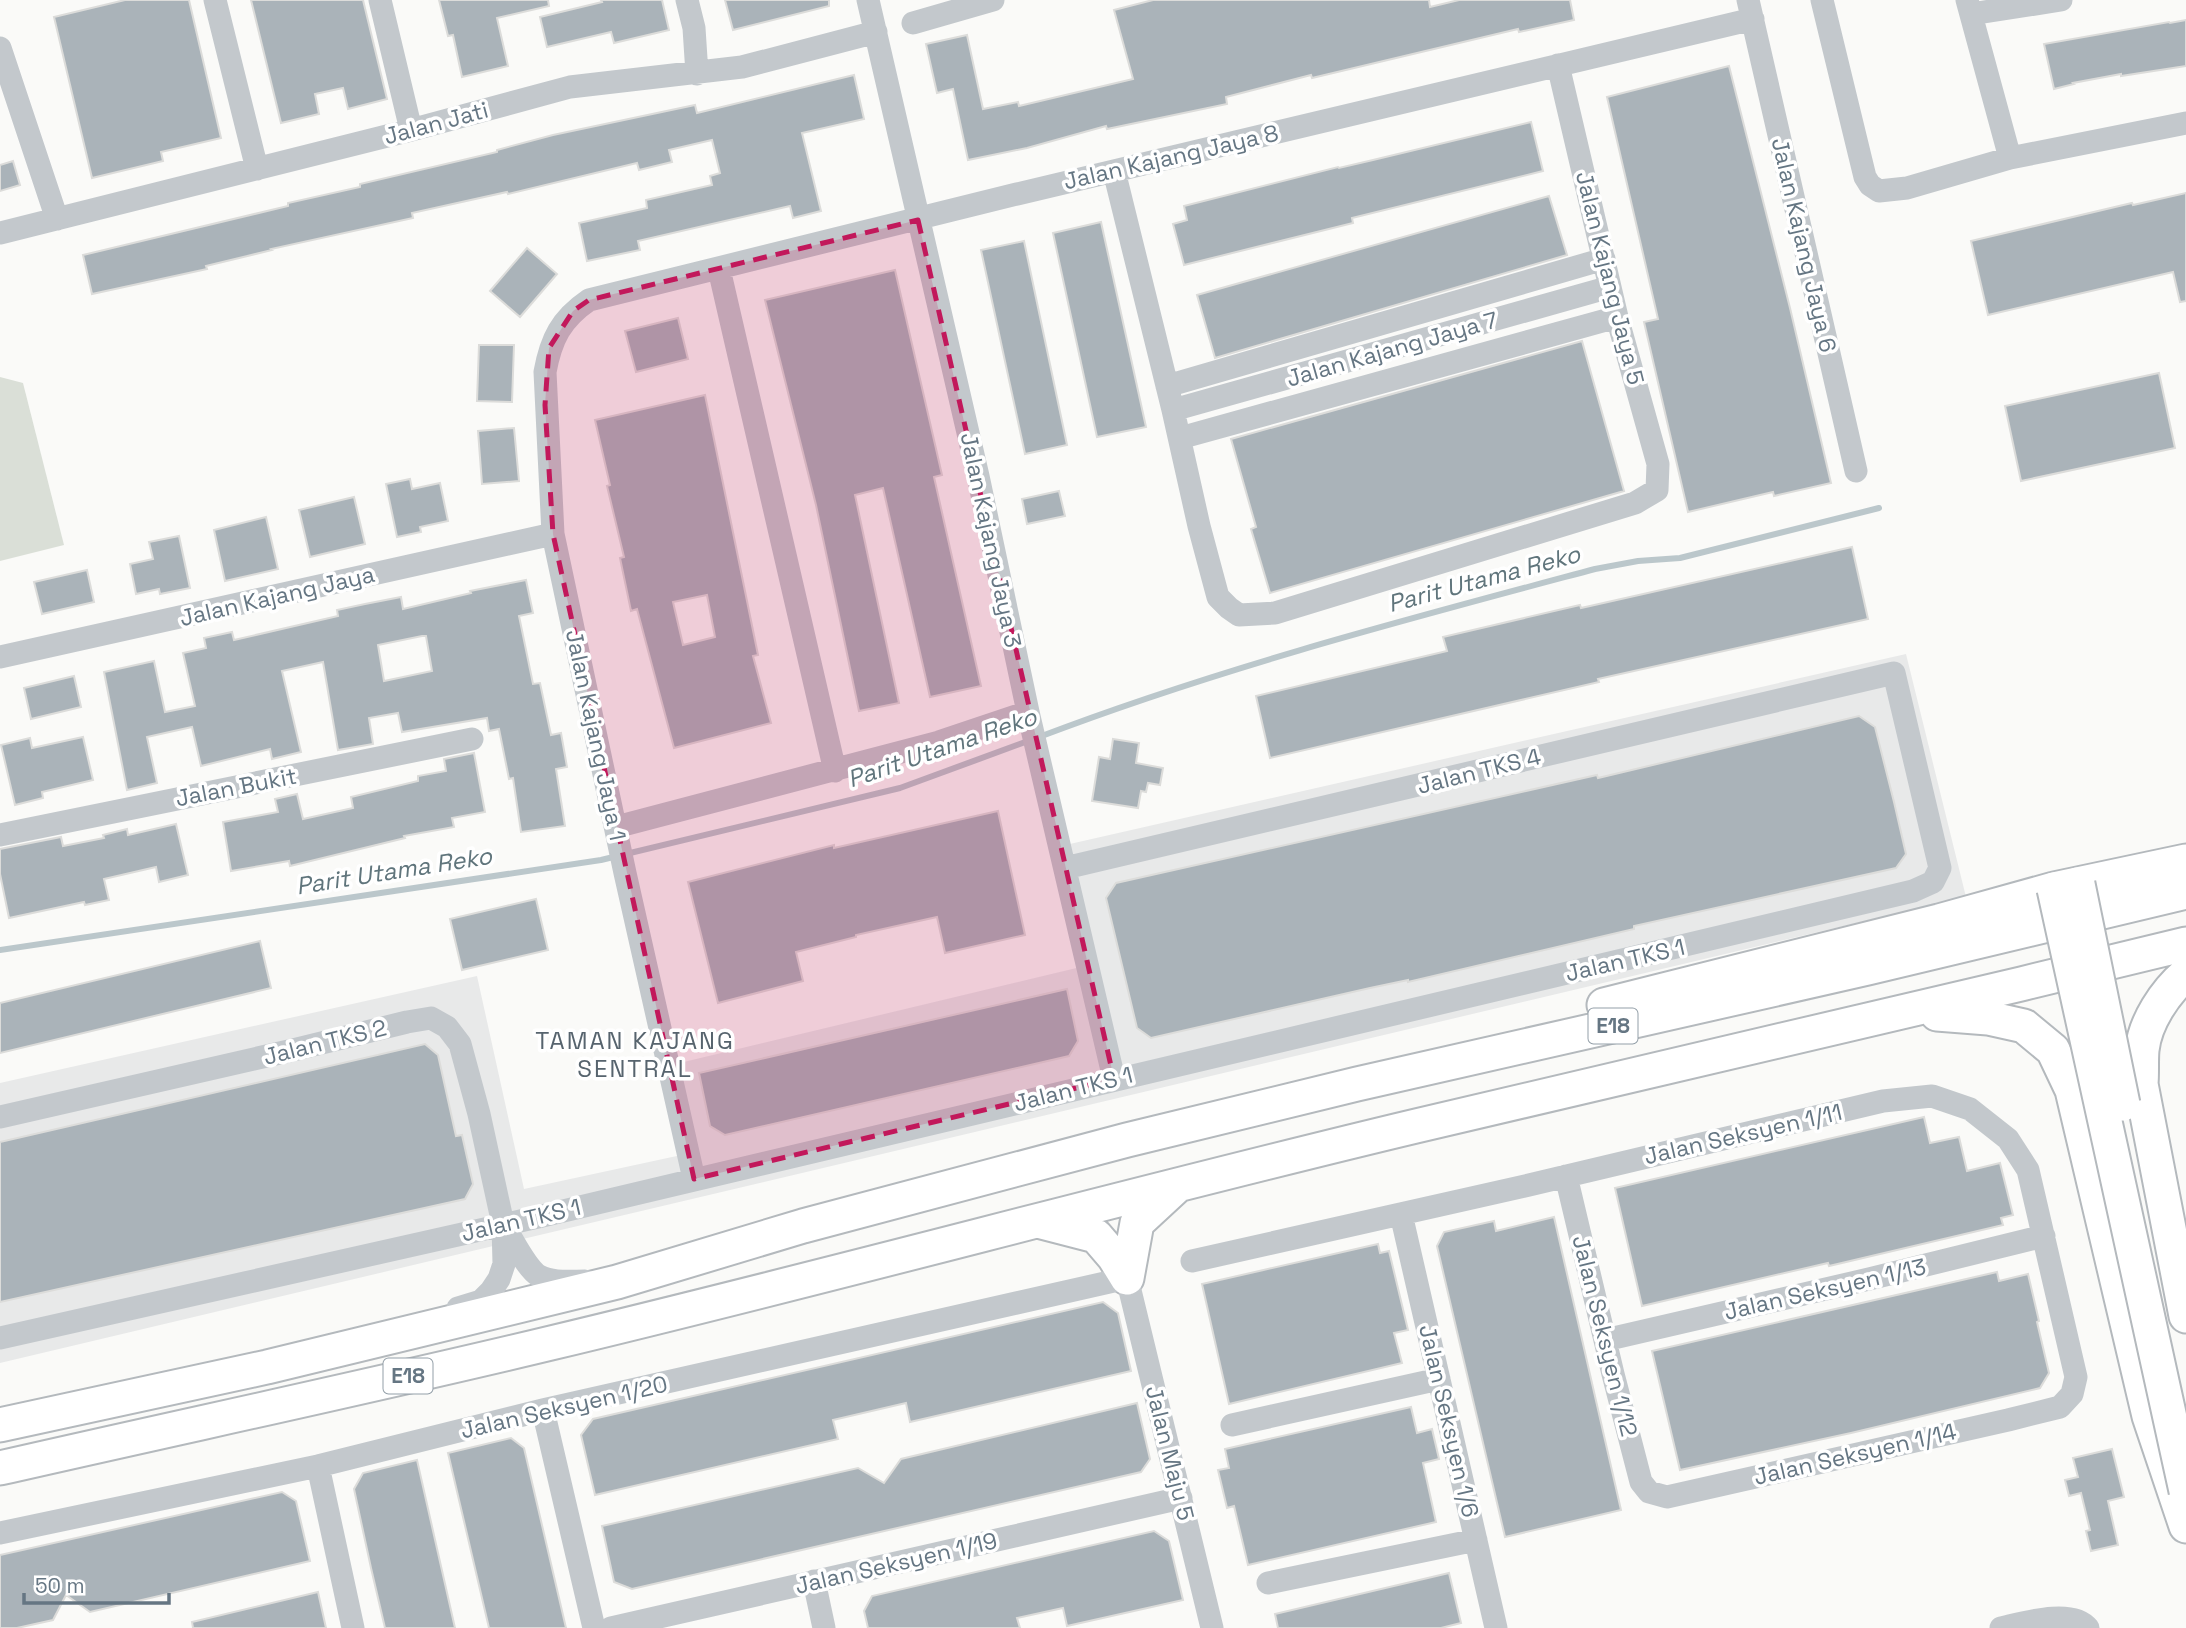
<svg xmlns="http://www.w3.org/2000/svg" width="2186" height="1628" font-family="'Space Grotesk',sans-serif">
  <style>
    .built { fill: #e8e9e9 }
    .green { fill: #dadfd7 }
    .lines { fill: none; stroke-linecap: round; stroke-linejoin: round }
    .stream { stroke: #bbc7cb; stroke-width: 6 }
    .building { fill: #aab3b9; stroke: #dcdcda; stroke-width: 2; fill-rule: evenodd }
    .highway-casing { stroke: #b4b9bd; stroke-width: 37 }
    .minor { stroke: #c3c8cc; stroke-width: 23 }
    .highway { stroke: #fff; stroke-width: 33 }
    .highway-bridge-casing { stroke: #b4b9bd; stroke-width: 37; stroke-linecap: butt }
    .highway-bridge { stroke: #fff; stroke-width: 33 }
    .marked { fill: #c2185b; fill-opacity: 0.2; stroke: #c2185b; stroke-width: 5; stroke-dasharray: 14 9; stroke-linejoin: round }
    .labels { text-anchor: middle; stroke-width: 7; stroke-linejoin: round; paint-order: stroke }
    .shield { fill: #fff; stroke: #939fa8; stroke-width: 2 }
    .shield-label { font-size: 21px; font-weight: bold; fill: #657683 }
    .street-label { font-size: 23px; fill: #657683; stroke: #fff }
    .water-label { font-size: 24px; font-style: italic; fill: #60757c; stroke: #fff }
    .neighbourhood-label { font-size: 24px; letter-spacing: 2px; fill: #57646e; stroke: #fff }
  </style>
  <rect width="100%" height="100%" fill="#fafaf8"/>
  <path class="built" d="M1906 654 1966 897 0 1363V1083L477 976 524 1189 686 1154 667 1066 1089 965 1061 846Z"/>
  <path class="green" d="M0 377 23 383 64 545 0 561Z"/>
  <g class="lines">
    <path class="stream" d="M1039 737C1220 668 1408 619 1595 569L1638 561 1680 558 1879 508
      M0 950 601 860 900 788 1028 741"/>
  </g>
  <path class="building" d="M125 0H189L221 138 161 152 163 161 92 178 54 17Z
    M251 0H363L387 99 348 109 343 88 315 94 319 114 281 123Z
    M439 0H548L549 6 497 18 508 66 462 77 453 35 448 36Z
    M601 0H662L669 30 614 43 611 32 547 47 540 17 602 2Z
    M725 0H829V6L733 30Z
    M1153 0H1429L1430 7 1459 0H1570L1574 20 1519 32 1518 29 1312 78 1311 75 1226 97 1227 104 1107 129 1106 126 1027 148 968 160 953 89 937 93 926 44 967 35 983 109 1018 102 1019 106 1133 79 1114 10Z
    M2186 20V66L2121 76V74L2073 83 2074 84 2054 89 2044 44 2169 22 2170 23Z
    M1729 66 1790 308 1831 483 1774 496 1773 492 1688 512 1644 322 1658 319 1607 97Z
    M854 75 864 119 802 133 821 211 793 218 790 206 638 241 640 250 587 261 579 223 647 208 646 200 712 185 710 176 720 173 712 140 669 150 672 162 639 170 637 163 508 194 507 192 412 213 413 218 271 249 272 250 206 266 207 269 92 294 83 255 288 206V203L360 187V184L497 152V150L553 135 695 105 697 113Z
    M1531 122 1543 171 1352 218 1353 223 1184 265 1173 224 1187 220 1184 206 1338 167 1339 168 1373 160Z
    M13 161 20 185 0 191V165Z
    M2186 193V301L2180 302 2173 272 1988 315 1971 241 2132 203 2133 205Z
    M1549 196 1567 255 1215 358 1197 295Z
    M1101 222 1146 427 1097 437 1053 233Z
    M1024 241 1067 445 1025 454 981 250Z
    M527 248 557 274 520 317 490 291Z
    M895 270 942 475 934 477 981 686 930 697 883 488 855 495 899 703 859 711 816 505 765 300Z
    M678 318 688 359 636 372 625 331Z
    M1582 341 1624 491 1270 593 1251 529 1256 527 1231 439Z
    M479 345H514L512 402 477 401Z
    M2159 373 2175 448 2021 481 2005 406Z
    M705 395 758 655 753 656 771 723 674 748 637 609 631 611 620 558 624 557 607 486 610 485 595 420ZM707 595 715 637 683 645 673 602Z
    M514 428 519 481 482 484 478 431Z
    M410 479 412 489 440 483 448 521 420 527 421 532 397 537 386 484Z
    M1059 491 1065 516 1027 524 1022 499Z
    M354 497 365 544 310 557 299 510Z
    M266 517 278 569 225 581 214 530Z
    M179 536 190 588 160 594 159 589 136 594 130 564 153 559 149 542Z
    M1852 547 1868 619 1598 679 1599 682 1270 758 1256 696 1447 651 1443 637 1580 605 1581 608Z
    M87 570 94 602 42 614 34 582Z
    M526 580 533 613 519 616 533 684 540 683 551 735 561 733 567 767 556 769 565 826 521 832 513 778 509 779 499 729 489 731 487 718 402 732 398 713 369 718 373 744 338 750 323 662 282 671 301 752 272 759 270 749 201 766 192 727 147 737 157 783 127 790 104 672 154 661 165 712 195 706 183 653 206 648 204 638 232 632 234 640 338 616 337 610 365 604 401 597 403 609 471 593 470 591ZM422 636H426L432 671 384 681 378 645Z
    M74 676 81 707 31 719 24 688Z
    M1859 716 1875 727 1894 802 1906 854 1896 868 1634 926V929L1408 982V980L1370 988 1151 1038 1137 1028 1106 898 1116 883 1597 775 1598 778Z
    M83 737 93 780 42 792 43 798 15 805 1 745 30 738 32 748Z
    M1113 739 1139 743 1136 763 1163 768 1160 785 1148 783 1146 792 1141 791 1138 808 1092 801 1099 757 1110 759Z
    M474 753 485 812 452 818 454 827 404 836 405 838 290 866 289 861 231 871 223 822 278 812 275 799 297 794 303 819 353 808 351 797 418 781V776L446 771 444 759Z
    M998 811 1025 935 945 953 937 917 856 935V937L796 952 803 981 718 1003 688 882 834 845V848Z
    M176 824 188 875 159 882 156 867 104 879 109 900 85 905 84 902 9 918 0 874V849L61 837 63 846 104 838 103 835 127 829 128 835Z
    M536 899 548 950 462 970 450 919Z
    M260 941 271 988 0 1053V1003Z
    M1067 989 1078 1041 1069 1056 725 1135 710 1126 699 1073Z
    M425 1044 438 1055 456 1136 462 1135 473 1184 465 1199 0 1302V1142Z
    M1924 1117 1930 1143 1959 1137 1967 1171 2000 1163 2013 1215 2001 1218 2003 1225 1829 1266 1828 1263 1642 1306 1615 1188Z
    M1554 1217 1621 1510 1505 1537 1437 1246 1444 1232 1494 1221 1496 1231Z
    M1378 1244 1380 1253 1389 1251 1408 1330 1394 1333 1402 1363 1229 1404 1202 1284Z
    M1997 1272 1999 1281 2028 1274 2039 1321 2037 1322 2049 1373 2040 1388 1851 1433 1680 1470 1652 1351Z
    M1103 1302 1118 1313 1131 1371 910 1422 906 1403 833 1420 838 1439 595 1495 581 1435 593 1419Z
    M1137 1403 1150 1459 1141 1472 632 1589 614 1582 602 1526 858 1468 884 1483 901 1459Z
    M1411 1407 1417 1433 1432 1429 1439 1459 1423 1463 1436 1522 1248 1565 1234 1506 1227 1508 1218 1470 1229 1468 1225 1449Z
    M511 1438 524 1448 566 1628H489L448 1453Z
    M2112 1449 2124 1497 2108 1501 2118 1545 2091 1551 2086 1531 2090 1530 2081 1493 2069 1496 2065 1480 2078 1477 2073 1458Z
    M417 1460 438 1553 455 1628H385L371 1568 354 1489 363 1473Z
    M282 1492 296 1501 310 1561 90 1612 66 1595 53 1620 17 1628H0V1555Z
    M1154 1531 1169 1541 1183 1600 1067 1626 1063 1608 1017 1618 1020 1628H868L864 1611 872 1596Z
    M1449 1573 1461 1623 1441 1628H1278L1275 1614Z
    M318 1592 326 1628H193L192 1622Z"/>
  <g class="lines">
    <defs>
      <path id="highway" d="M2186 974C2165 992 2145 1022 2142 1050 2141 1061 2142 1073 2141 1084L2186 1316
        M1604 1005 1939 921 2054 889 2186 861
        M1937 1014 1988 1018 2024 1026 2053 1050 2072 1090 2149 1416 2186 1526
        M1038 1221 1096 1236 1114 1257 1127 1278
        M1127 1278 1137 1223 1177 1186
        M0 1425 267 1367 617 1282 803 1226 1127 1140 1357 1084 1868 968 2186 892
        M0 1468C184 1426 368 1387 551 1343 840 1274 1127 1195 1416 1126 1673 1065 1930 1007 2186 944"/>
    </defs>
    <use href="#highway" class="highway-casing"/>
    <path class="minor" d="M215 0 257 169
      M380 0 411 130
      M687 0 694 28 697 74
      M868 0 978 476 1028 712 1114 1079
      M1748 0 1856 471
      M1822 0 1865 177 1870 185 1879 191 1907 188 2010 158 2186 123
      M1967 0 2010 158
      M1971 14 2061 0
      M913 23 993 0
      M0 48 57 219
      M1114 171 1173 410 1199 526 1218 597 1229 608 1239 615 1275 613 1635 503 1657 490 1658 464 1617 317 1558 65
      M0 233 411 130 570 87 742 67 876 32
      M719 269 835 771
      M1167 386 1604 259
      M1173 410 1610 287
      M1180 438 1617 317
      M0 657 553 534
      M616 827 939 742 1028 712
      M0 835 472 739
      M0 1117 293 1050 407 1022 431 1018 447 1027 460 1044 479 1114 503 1224 504 1264 499 1279 491 1291 481 1301 458 1308
      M694 1179 625 873 553 534 545 372C551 339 561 319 589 300L1017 194 1753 19
      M1401 1214 1496 1628
      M503 1224C512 1238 526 1268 539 1276 552 1283 570 1281 585 1281
      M1192 1261 1529 1185 1883 1101 1932 1096 1970 1109 2008 1139 2028 1170 2076 1377 2072 1394 2060 1407 2008 1420 1667 1497 1649 1492 1641 1482 1613 1374 1566 1176
      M0 1338 538 1217 1913 891 1933 882 1940 868 1894 673 1065 868
      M1605 1340 1869 1279 2044 1236
      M543 1410 594 1628
      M1232 1425 1439 1379
      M318 1466 353 1628
      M0 1533 318 1466 543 1410 1127 1278 1212 1628
      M814 1581 824 1628
      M1268 1583 1476 1540
      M611 1628 1181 1498
      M2001 1628C2023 1623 2072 1608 2088 1628"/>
    <use href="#highway" class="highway"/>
    <defs>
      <path id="highway-bridge" d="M2078 884 2123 1104
        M2054 889 2186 1491"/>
    </defs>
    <use href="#highway-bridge" class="highway-bridge-casing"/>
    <use href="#highway-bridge" class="highway-bridge"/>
  </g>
  <path class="marked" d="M918 220 1114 1079 694 1179 553 534 545 405 549 348 573 311 589 300Z"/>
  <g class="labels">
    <g class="shield">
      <rect x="1588.5" y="1008.5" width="49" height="35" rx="5"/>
      <rect x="383.5" y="1358.5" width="49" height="35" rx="5"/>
    </g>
    <g class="shield-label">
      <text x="1613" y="1033">E18</text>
      <text x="408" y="1383">E18</text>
    </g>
    <g class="street-label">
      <text transform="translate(436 123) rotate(-15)" y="8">Jalan Jati</text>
      <text transform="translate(1171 157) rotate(-13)" y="8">Jalan Kajang Jaya 8</text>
      <text transform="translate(1804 245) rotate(77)" y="8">Jalan Kajang Jaya 6</text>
      <text transform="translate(1610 278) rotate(76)" y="8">Jalan Kajang Jaya 5</text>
      <text transform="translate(1392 349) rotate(-16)" y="8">Jalan Kajang Jaya 7</text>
      <text transform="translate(991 540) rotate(78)" y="8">Jalan Kajang Jaya 3</text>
      <text transform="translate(277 596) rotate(-13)" y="8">Jalan Kajang Jaya</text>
      <text transform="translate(596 735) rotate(78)" y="8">Jalan Kajang Jaya 1</text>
      <text transform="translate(1479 771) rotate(-14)" y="8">Jalan TKS 4</text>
      <text transform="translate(236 787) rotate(-11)" y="8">Jalan Bukit</text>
      <text transform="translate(1625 960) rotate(-13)" y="8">Jalan TKS 1</text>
      <text transform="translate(325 1042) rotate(-14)" y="8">Jalan TKS 2</text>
      <text transform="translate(1073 1089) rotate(-14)" y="8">Jalan TKS 1</text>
      <text transform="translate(1743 1134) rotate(-13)" y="8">Jalan Seksyen 1/11</text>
      <text transform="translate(521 1220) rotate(-13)" y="8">Jalan TKS 1</text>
      <text transform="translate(1825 1289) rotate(-13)" y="8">Jalan Seksyen 1/13</text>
      <text transform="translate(1605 1336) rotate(76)" y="8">Jalan Seksyen 1/12</text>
      <text transform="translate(564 1407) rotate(-13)" y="8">Jalan Seksyen 1/20</text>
      <text transform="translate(1449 1421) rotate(77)" y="8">Jalan Seksyen 1/6</text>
      <text transform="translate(1170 1453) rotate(76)" y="8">Jalan Maju 5</text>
      <text transform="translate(1855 1454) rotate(-13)" y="8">Jalan Seksyen 1/14</text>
      <text transform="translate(896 1563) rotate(-13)" y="8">Jalan Seksyen 1/19</text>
    </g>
    <g class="water-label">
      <text transform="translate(1484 579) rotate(-15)" y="8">Parit Utama Reko</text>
      <text transform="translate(942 748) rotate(-19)" y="8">Parit Utama Reko</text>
      <text transform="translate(394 871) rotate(-9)" y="8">Parit Utama Reko</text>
    </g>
    <g class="neighbourhood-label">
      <text x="635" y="1049">TAMAN KAJANG<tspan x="635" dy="28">SENTRAL</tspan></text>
    </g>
  </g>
  <path d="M24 1593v10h145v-10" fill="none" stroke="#657683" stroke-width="3.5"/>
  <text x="35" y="1593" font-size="21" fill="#657683" stroke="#ffffff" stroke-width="5" paint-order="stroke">50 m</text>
</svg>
